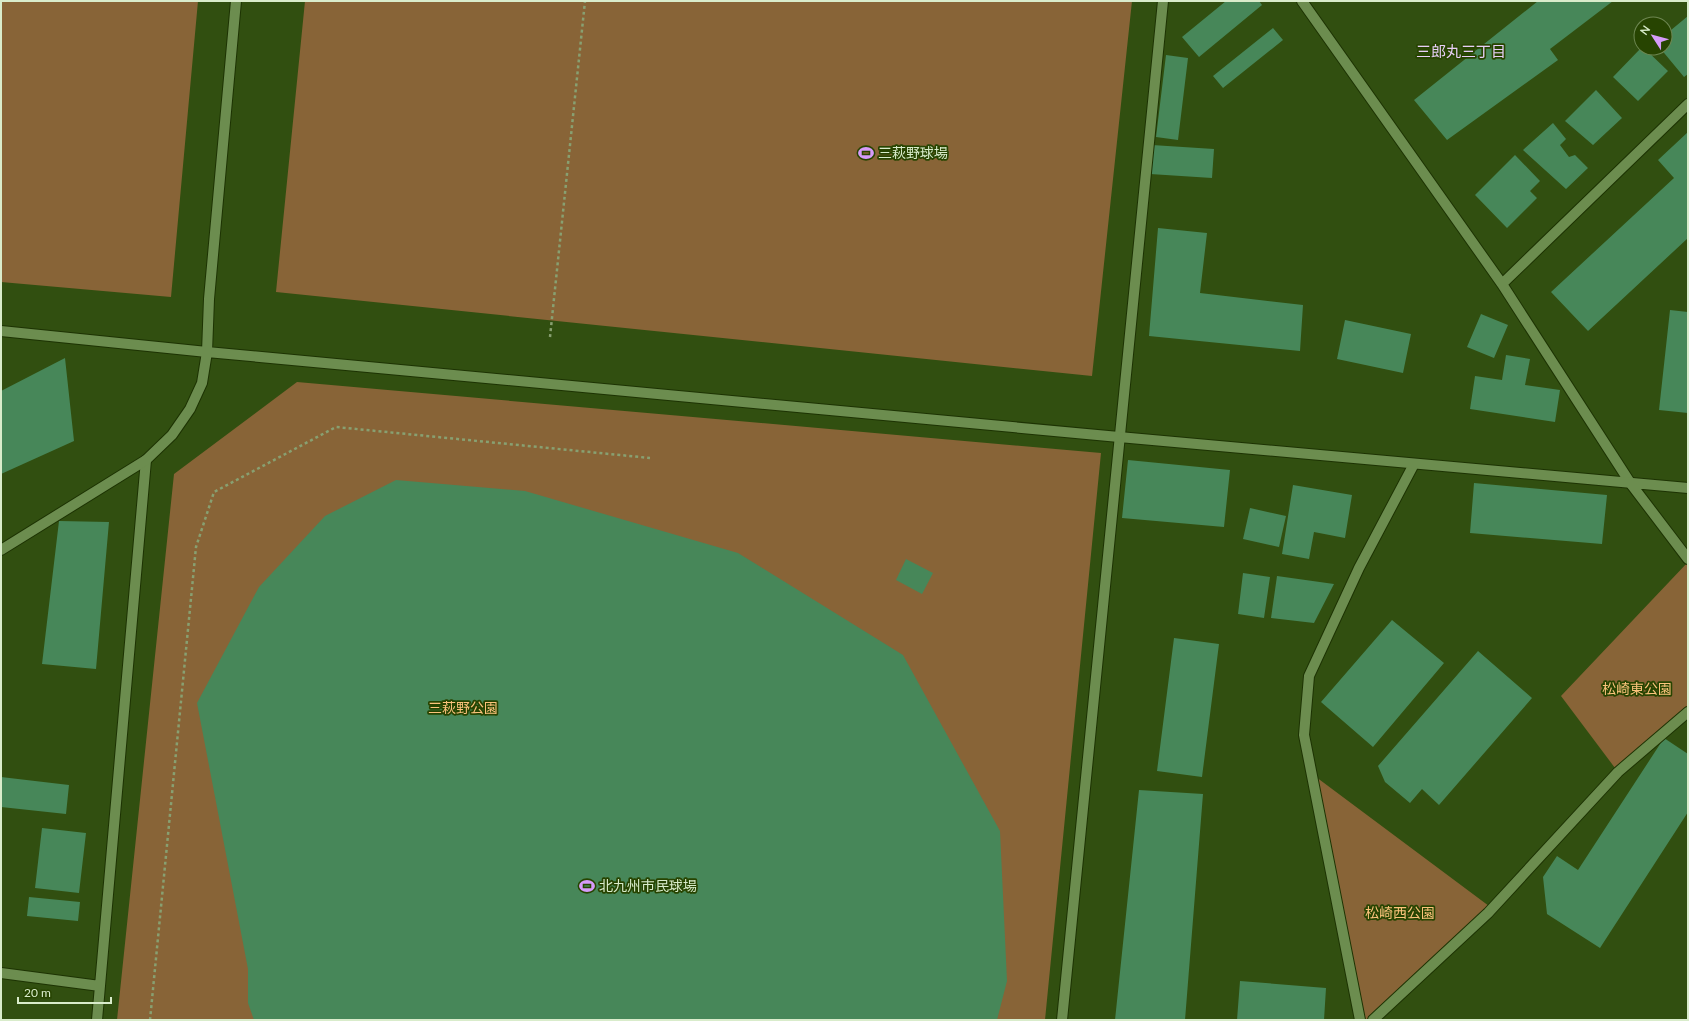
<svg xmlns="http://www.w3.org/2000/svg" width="1689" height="1021" font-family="Lato,'Noto Sans JP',sans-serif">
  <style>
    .green { fill: #886437 }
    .building { fill: #478759 }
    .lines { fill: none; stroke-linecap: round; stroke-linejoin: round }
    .minor-casing { stroke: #1d3303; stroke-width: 12 }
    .tertiary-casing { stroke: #1d3303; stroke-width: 12 }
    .path { stroke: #88a071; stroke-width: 2.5; stroke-dasharray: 3 3; stroke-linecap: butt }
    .minor { stroke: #6c8d4f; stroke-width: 10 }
    .tertiary { stroke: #6c8d4f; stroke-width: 10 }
    .labels { text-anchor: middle; stroke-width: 3.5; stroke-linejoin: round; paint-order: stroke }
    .poi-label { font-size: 14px; fill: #d9eccb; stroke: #274401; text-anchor: start }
    .park-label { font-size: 14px; fill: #fcc37c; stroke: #274401 }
    .neighbourhood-label { font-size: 15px; fill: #e7cff7; stroke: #274401 }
  </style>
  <rect width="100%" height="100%" fill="#314f10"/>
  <path class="green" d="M1 1H198L171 297 1 282Z
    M305 1H1132L1092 376 276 292Z
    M297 382 1101 453 1045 1020H117L174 474Z
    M1688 562V712L1618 772 1561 696Z
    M1312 774 1493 909 1373 1020H1360Z"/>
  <path class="building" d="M1226 1H1259L1262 5 1199 57 1182 37Z
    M1538 1H1613L1550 49 1558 60 1447 140 1414 100Z
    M1688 16V74L1684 77 1660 48H1665V35Z
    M1273 28 1283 40 1223 88 1213 76Z
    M1641 48H1644L1668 71 1638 101 1613 77Z
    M1166 55 1188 58 1178 140 1156 137Z
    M1596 90 1622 118 1593 145 1565 121Z
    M1553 123 1566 139 1560 145 1569 157 1575 155 1588 168 1566 189 1523 150Z
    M1688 132V238L1588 331 1551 292 1674 178 1658 160Z
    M1152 145 1214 149 1212 178 1150 174Z
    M1515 155 1540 181 1530 191 1537 198 1507 228 1475 195Z
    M1158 228 1207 233 1200 293 1303 305 1300 351 1149 336Z
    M1670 310 1688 312V413L1659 410Z
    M1481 314 1508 325 1494 358 1467 347Z
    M1345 320 1411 334 1403 373 1337 359Z
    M1506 355 1530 359 1525 385 1560 390 1555 422 1470 409 1475 376 1502 380Z
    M65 358 74 441 1 474V391Z
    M1128 460 1230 470 1224 527 1122 518Z
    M396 480 525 491 738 553 903 655 1000 831 1007 981 997 1020H254L248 1003V969L197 703 259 587 325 516Z
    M1474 483 1607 495 1602 544 1470 533Z
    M1293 485 1352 495 1345 538 1314 532 1309 559 1282 554Z
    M1250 508 1286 516 1279 547 1243 539Z
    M59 521 109 522 96 669 42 664Z
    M906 559 933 573 922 594 896 580Z
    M1243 573 1270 577 1264 618 1238 614Z
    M1277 576 1334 584 1314 623 1271 618Z
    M1392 620 1444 663 1373 747 1321 702Z
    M1174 638 1219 644 1202 777 1157 771Z
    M1478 651 1532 698 1439 805 1422 789 1410 803 1385 782 1378 766Z
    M1664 738 1688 754V812L1600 948 1547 914 1543 877 1557 856 1578 870Z
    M1 777 69 785 66 814 1 807Z
    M1139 790 1203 794 1185 1020H1115Z
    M42 828 86 833 79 893 35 888Z
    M29 897 80 902 78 921 27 916Z
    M1240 981 1326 988 1324 1020H1237Z"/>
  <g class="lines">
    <defs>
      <path id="minor" d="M1302 1 1502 284 1631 484
        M1502 284 1688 104
        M1 973 100 986
        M97 1020 146 460
        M1062 1020 1163 1
        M1360 1020 1304 735 1309 676 1359 568 1414 464
        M1373 1020 1488 913 1618 772 1688 712"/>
      <path id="tertiary" d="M1 331 207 352 1119 437 1688 488
        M1631 484 1688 559
        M1 550 146 460 172 435 190 409 202 383 207 352 209 299 236 1"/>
    </defs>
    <use href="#minor" class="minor-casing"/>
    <use href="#tertiary" class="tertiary-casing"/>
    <path class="path" d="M550 337 585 1
      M150 1020 196 547 214 492 336 427 650 458"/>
    <use href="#minor" class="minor"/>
    <use href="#tertiary" class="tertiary"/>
  </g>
  <defs>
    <symbol id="stadium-bare" viewBox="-9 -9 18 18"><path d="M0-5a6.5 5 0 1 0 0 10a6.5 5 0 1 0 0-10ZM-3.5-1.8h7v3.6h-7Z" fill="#d69bfa" stroke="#274401" stroke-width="2.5" paint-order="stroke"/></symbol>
  </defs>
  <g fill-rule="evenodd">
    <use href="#stadium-bare" x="855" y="142" width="22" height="22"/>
    <use href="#stadium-bare" x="576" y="875" width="22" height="22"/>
  </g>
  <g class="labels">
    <g class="poi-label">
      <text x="878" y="158">三萩野球場</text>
      <text x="599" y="891">北九州市民球場</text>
    </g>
    <g class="park-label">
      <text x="1637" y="694">松崎東公園</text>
      <text x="463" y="713">三萩野公園</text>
      <text x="1400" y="918">松崎西公園</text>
    </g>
    <g class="neighbourhood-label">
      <text x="1461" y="57">三郎丸三丁目</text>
    </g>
  </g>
  <rect width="1689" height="1021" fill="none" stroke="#d9eccb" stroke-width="4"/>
  <g transform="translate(1653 36) rotate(306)"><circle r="19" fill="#274401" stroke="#6e8752"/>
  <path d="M0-3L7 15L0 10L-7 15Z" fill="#d69bfa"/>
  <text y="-6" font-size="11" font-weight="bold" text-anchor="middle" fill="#d9eccb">N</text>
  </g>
  <path d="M18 997v6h93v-6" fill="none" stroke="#d9eccb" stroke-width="2"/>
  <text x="24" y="997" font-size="12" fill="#d9eccb" stroke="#274401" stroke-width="3" paint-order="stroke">20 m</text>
</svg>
